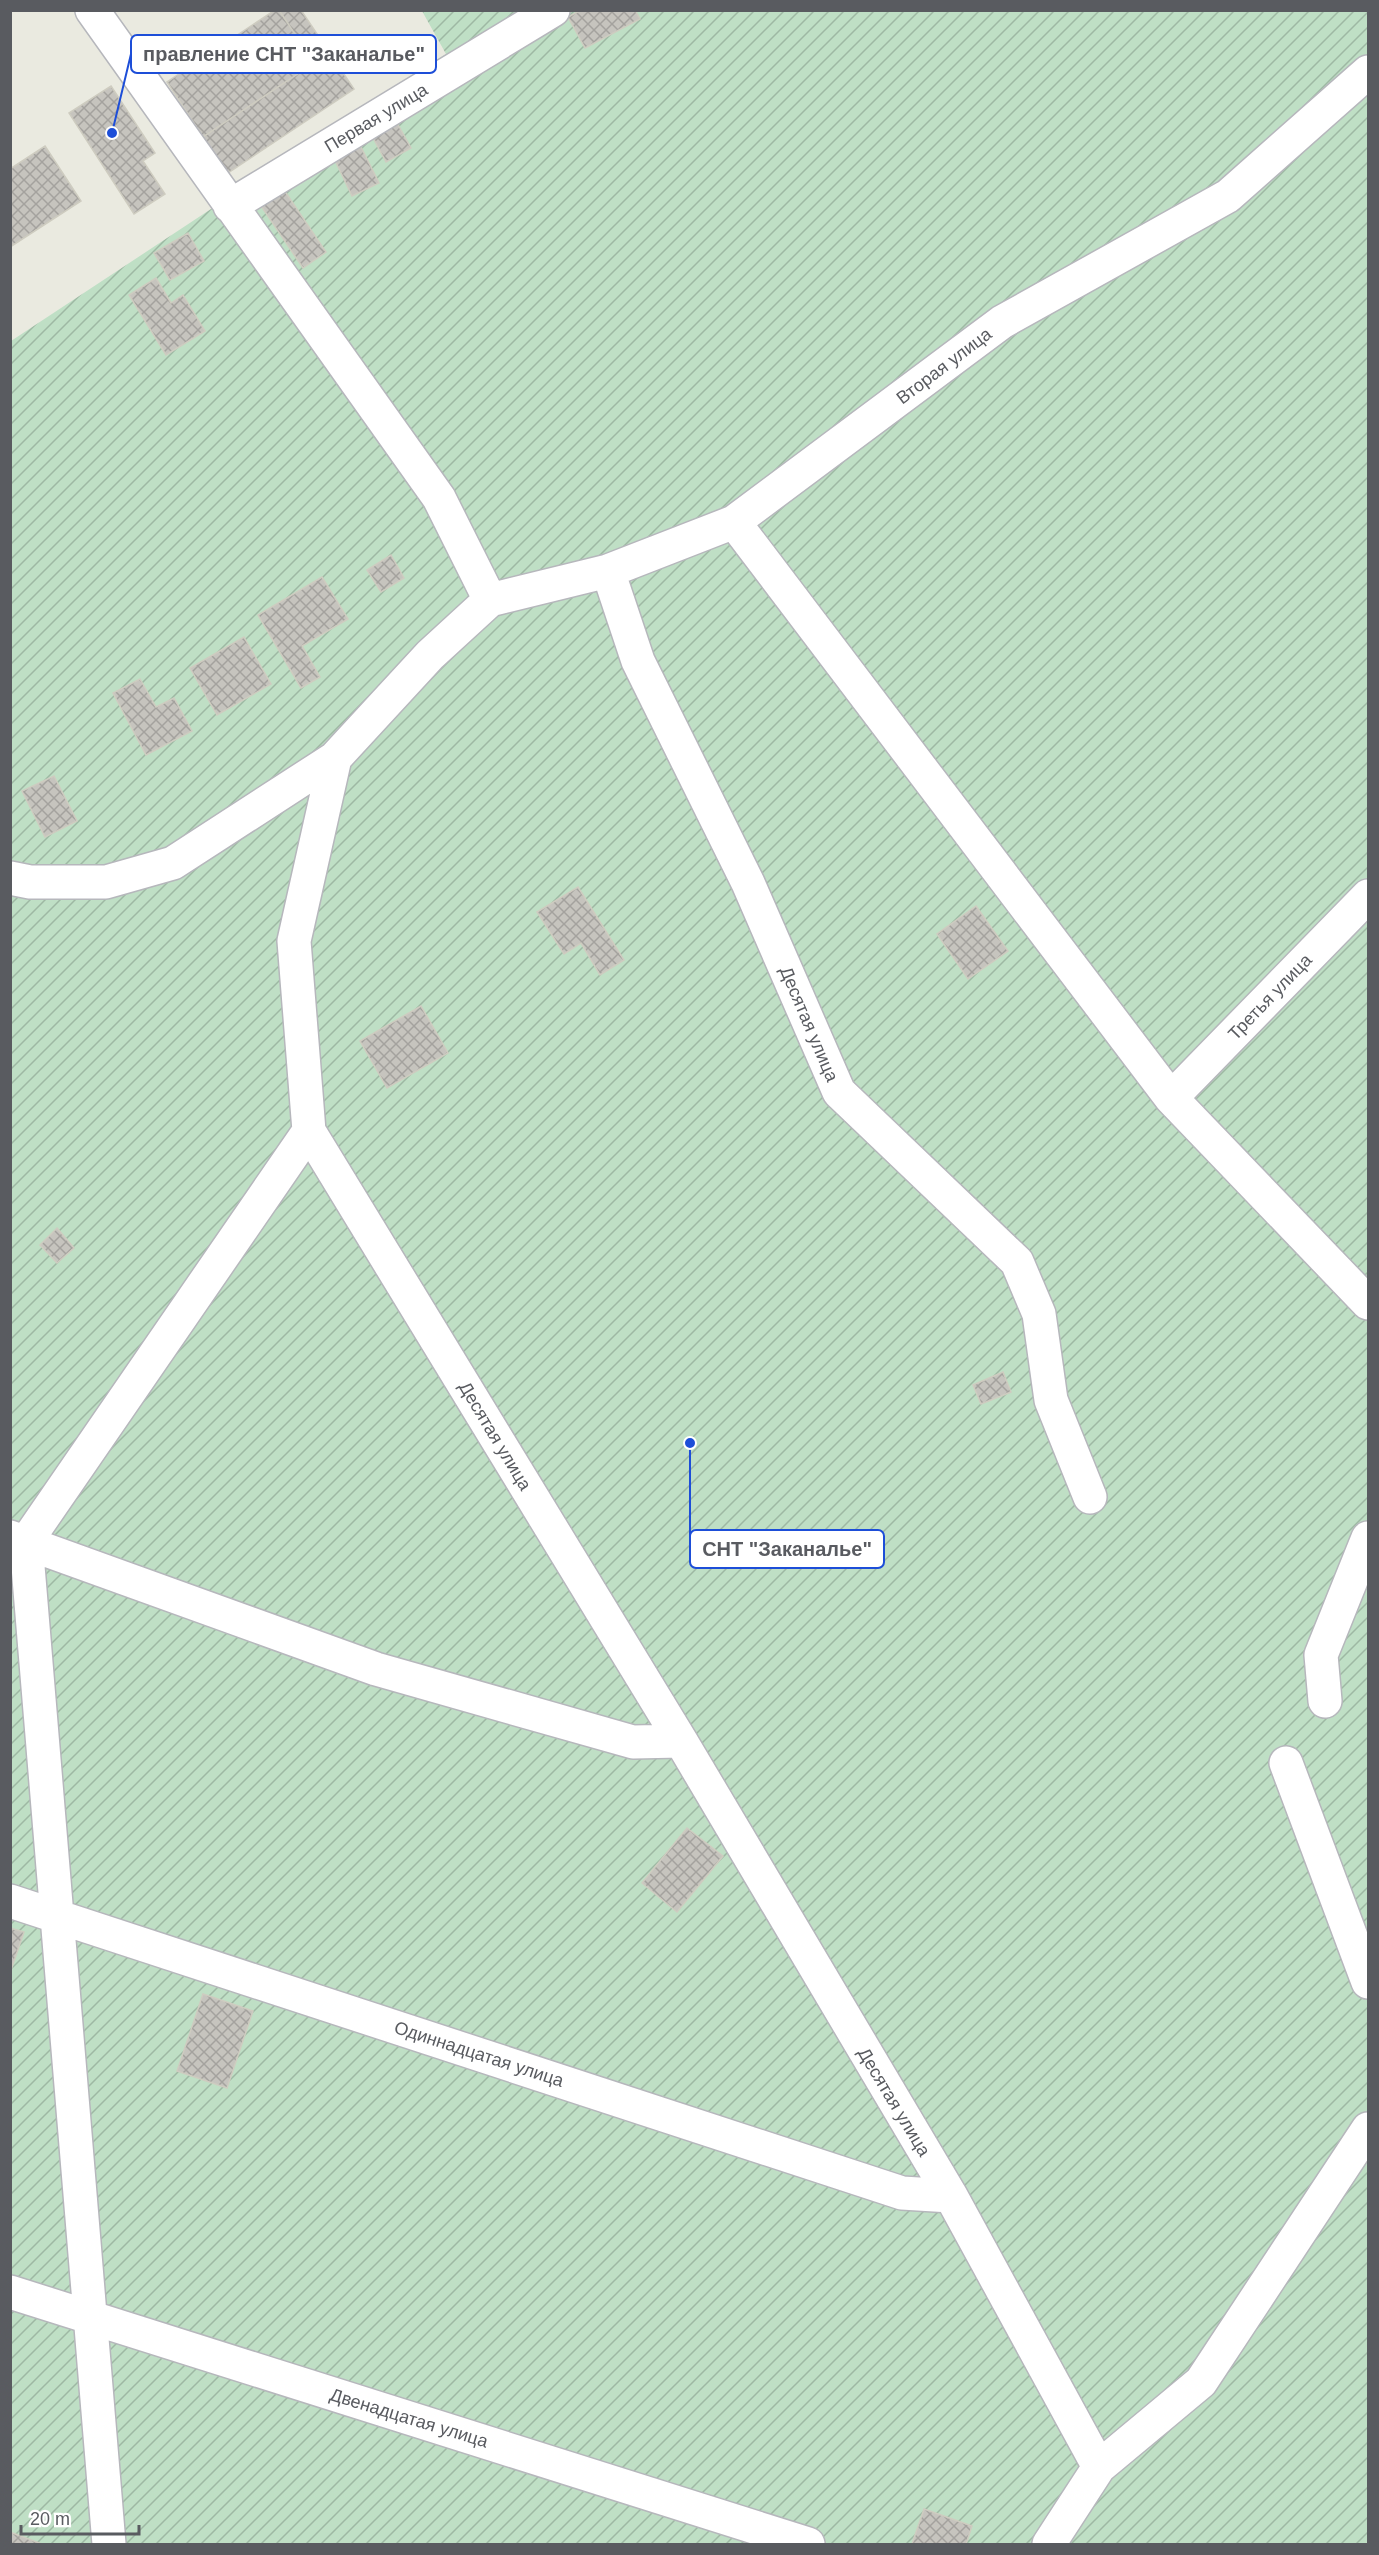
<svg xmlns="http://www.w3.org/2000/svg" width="1379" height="2555" font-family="Helvetica,sans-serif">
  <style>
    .garden { fill: url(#garden-furrows) }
    .building { fill: url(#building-cross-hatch); stroke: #ceccc0; stroke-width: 1.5 }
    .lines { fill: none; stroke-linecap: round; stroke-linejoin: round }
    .minor-casing { stroke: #b6b7bc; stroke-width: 36 }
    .minor { stroke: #fff; stroke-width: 33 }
    .labels { text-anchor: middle; stroke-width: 4.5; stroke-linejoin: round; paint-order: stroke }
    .street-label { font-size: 18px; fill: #595b60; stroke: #fff }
    .leader { fill: none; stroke: #1d4ed8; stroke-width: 2 }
    .callout-dot { fill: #1d4ed8; stroke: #fff; stroke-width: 2 }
    .callout { fill: #fff; stroke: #1d4ed8; stroke-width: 2 }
    .callout-label { font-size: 20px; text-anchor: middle; font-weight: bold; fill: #595b60 }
  </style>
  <defs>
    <pattern id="garden-furrows" width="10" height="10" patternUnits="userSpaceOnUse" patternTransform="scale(1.5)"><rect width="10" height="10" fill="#bfdfc5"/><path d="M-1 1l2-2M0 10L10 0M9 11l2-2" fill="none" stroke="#9eb8a3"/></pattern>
    <pattern id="building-cross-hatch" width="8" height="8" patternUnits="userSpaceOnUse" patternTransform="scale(1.5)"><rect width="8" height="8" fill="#c6c4be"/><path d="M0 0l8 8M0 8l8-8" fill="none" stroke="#a4a29e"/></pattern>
  </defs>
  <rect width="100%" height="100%" fill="#eaeae0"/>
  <path class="garden" d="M422 11H1368V2544H11V341L446 54Z"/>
  <path class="building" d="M275 10H279L314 63 203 137 167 82Z
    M279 10H301L354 89 228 173 203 137 314 63Z
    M581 10H635L640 19 585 48 568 17Z
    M111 86 155 153 143 161 165 194 134 214 69 113Z
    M396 121 411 148 386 162 371 134Z
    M358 141 379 183 352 196 332 154Z
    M45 146 81 201 10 247V169Z
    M282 187 326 252 303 268 259 203Z
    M188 233 204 261 170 280 154 253Z
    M156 278 171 303 183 295 205 331 166 355 129 295Z
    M391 555 404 578 381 592 367 570Z
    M322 577 348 619 302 646 320 677 301 688 258 615Z
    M244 637 271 684 217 715 190 668Z
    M140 679 156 707 174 698 192 731 146 755 113 693Z
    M54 776 77 821 45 837 22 791Z
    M578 887 624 960 600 975 581 943 564 954 537 912Z
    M976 906 1008 951 968 979 937 934Z
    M421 1006 448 1053 387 1088 360 1041Z
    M57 1228 74 1248 57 1263 40 1245Z
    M1003 1372 1011 1392 981 1404 973 1385Z
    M687 1828 723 1856 677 1912 642 1883Z
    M10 1928 24 1932 10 1973Z
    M203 1994 253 2011 227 2088 177 2071Z
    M924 2509 972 2526 966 2544H912Z
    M10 2532 42 2544H10Z"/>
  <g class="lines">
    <defs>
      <path id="minor" d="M92 10 439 498 490 600
        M230 206 553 10
        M734 522 1171 1098 1368 1303
        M608 571 638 661 748 883 839 1092 1017 1262 1039 1314 1051 1400 1090 1497
        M10 878 30 882H106L173 863 335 758
        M1171 1098 1368 896
        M309 1131 681 1741 951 2196 1099 2467
        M10 1537 376 1669 633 1742 681 1741
        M1325 1701 1321 1655 1368 1538
        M1286 1763 1368 1982
        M10 1901 902 2193 951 2196
        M10 2292 808 2544
        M109 2544 26 1542 309 1131 294 941 335 758 430 655 490 600 608 571 734 522 1002 322 1228 196 1368 72
        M1049 2544 1099 2467 1201 2382 1368 2129"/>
    </defs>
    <use href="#minor" class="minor-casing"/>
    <use href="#minor" class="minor"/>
  </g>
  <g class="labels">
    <g class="street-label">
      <text transform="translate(376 118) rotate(-31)" y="6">Первая улица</text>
      <text transform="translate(944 366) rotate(-37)" y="6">Вторая улица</text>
      <text transform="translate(1270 997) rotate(-46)" y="6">Третья улица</text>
      <text transform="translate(809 1024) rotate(67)" y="6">Десятая улица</text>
      <text transform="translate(495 1436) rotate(59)" y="6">Десятая улица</text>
      <text transform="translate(479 2054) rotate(18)" y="6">Одиннадцатая улица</text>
      <text transform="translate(894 2102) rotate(59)" y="6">Десятая улица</text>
      <text transform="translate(409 2418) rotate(17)" y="6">Двенадцатая улица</text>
    </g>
  </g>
  <path class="leader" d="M112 133L131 54M690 1443L690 1549"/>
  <g class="callout-dot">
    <circle cx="112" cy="133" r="6"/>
    <circle cx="690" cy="1443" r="6"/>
  </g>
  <g class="callout">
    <rect x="131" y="35" width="305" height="38" rx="6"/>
    <rect x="690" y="1530" width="194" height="38" rx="6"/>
  </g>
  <g class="callout-label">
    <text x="284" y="61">правление СНТ "Заканалье"</text>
    <text x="787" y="1556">СНТ "Заканалье"</text>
  </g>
  <rect width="1379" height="2555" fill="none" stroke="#595b60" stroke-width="24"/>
  <path d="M21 2525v9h118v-9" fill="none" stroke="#595b60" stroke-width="3"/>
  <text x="30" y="2525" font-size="18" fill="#595b60" stroke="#ffffff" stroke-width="4.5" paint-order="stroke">20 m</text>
</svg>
